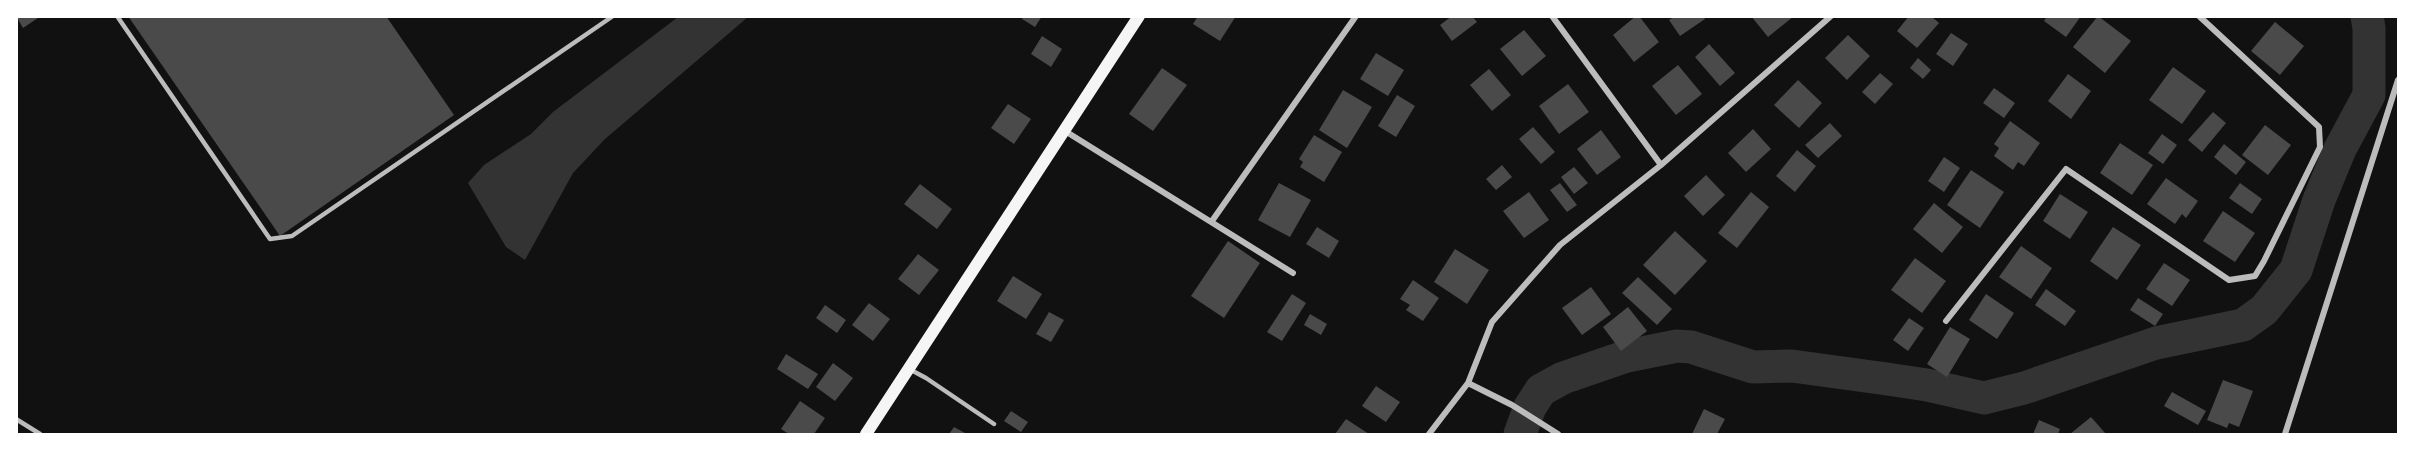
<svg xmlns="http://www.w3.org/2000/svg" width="2415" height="451" font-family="Helvetica,sans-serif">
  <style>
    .water { fill: #333 }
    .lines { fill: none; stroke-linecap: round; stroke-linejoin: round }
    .river { stroke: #333; stroke-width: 33 }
    .building { fill: #4a4a4a }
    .service { stroke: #bcbcbc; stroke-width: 4.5 }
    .minor { stroke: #bcbcbc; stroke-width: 6 }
    .secondary { stroke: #f5f5f5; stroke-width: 12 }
  </style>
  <rect width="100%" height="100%" fill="#111"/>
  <path class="water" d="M678 17H748L605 139 573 173 525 260 506 247 468 183 484 165 531 134 553 112Z"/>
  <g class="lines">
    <path class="river" d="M1520 434 1530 407 1541 390 1563 378 1627 356 1677 346 1691 347 1753 367 1792 366 1887 379 1927 385 1984 398 2024 388 2156 343 2243 325 2264 310 2296 270 2319 200 2340 149 2369 95V28L2367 16"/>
  </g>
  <path class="building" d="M16 16H41L23 28Z
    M128 16H386L454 115 280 236Z
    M1024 16H1042L1035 27 1022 19Z
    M1198 16H1236L1220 41 1193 24Z
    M1452 16H1472L1477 22 1452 41 1440 25Z
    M1636 16H1639L1659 42 1634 62 1613 35Z
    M1675 16H1704L1705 19 1680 36 1669 20Z
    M1751 16H1794L1768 37Z
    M1909 16H1931L1939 23 1917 48 1897 31Z
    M2047 16H2081L2066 37 2044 21Z
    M2098 16 2131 41 2105 73 2073 47Z
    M2275 22 2304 46 2280 75 2251 51Z
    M1524 30 1546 56 1522 76 1500 49Z
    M1951 33 1968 44 1953 66 1936 54Z
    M1848 35 1870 56 1847 80 1825 58Z
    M1042 36 1062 49 1051 67 1031 54Z
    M1709 44 1735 73 1720 86 1695 57Z
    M1376 53 1404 70 1388 96 1360 79Z
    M1918 58 1931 70 1923 79 1910 68Z
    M1678 65 1702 94 1676 115 1652 86Z
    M2173 67 2206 91 2182 124 2149 100Z
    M1162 68 1187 85 1153 131 1129 114Z
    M1489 69 1511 95 1492 111 1470 85Z
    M1880 73 1893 84 1875 104 1862 92Z
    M2068 74 2091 91 2071 119 2048 101Z
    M1798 80 1822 103 1799 128 1774 105Z
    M1568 84 1589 112 1559 134 1539 106Z
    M1994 88 2015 103 2004 118 1983 103Z
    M1343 90 1372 107 1347 148 1319 130Z
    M1397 95 1415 106 1396 137 1378 126Z
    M1008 104 1031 119 1014 144 991 128Z
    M2213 112 2226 123 2202 152 2188 140Z
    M2010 121 2040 143 2024 166 2018 162 2013 170 1994 156 1999 148 1994 144Z
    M1830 123 1842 136 1818 158 1805 145Z
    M2265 125 2291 145 2268 175 2242 155Z
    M1533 127 1555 152 1541 164 1519 139Z
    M1753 129 1771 149 1746 172 1728 153Z
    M1601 130 1621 157 1597 175 1577 149Z
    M2162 134 2177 145 2163 164 2148 153Z
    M1314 135 1342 152 1324 182 1300 167 1303 162 1299 159Z
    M2120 143 2153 165 2132 195 2100 173Z
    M2224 144 2246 162 2236 175 2214 157Z
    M1797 150 1816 166 1795 192 1776 176Z
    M1944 157 1960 168 1944 192 1928 181Z
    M1502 165 1512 177 1496 190 1486 179Z
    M1574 167 1588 183 1574 194 1561 177Z
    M1971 170 2004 192 1980 228 1947 205Z
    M1706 175 1725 195 1703 216 1684 196Z
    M2166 178 2198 201 2186 218 2182 214 2175 224 2147 204Z
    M1279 183 1311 200 1290 237 1258 220Z
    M1560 183 1577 205 1567 212 1550 190Z
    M2240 183 2262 199 2252 214 2229 198Z
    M920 184 952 209 937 229 904 204Z
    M1529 192 1549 220 1524 238 1503 211Z
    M1751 192 1769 207 1737 248 1718 233Z
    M2060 194 2088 212 2070 239 2043 221Z
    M1934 203 1963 227 1942 253 1913 229Z
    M2223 211 2255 233 2235 262 2203 241Z
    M1317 227 1339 241 1329 258 1306 244Z
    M2113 227 2141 245 2117 280 2090 261Z
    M1675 231 1707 261 1675 295 1643 265Z
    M1228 241 1260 263 1224 318 1191 296Z
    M2021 246 2052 268 2031 299 1999 277Z
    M1455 249 1489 270 1467 304 1434 282Z
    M918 254 939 270 919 295 898 279Z
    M1915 258 1946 281 1922 313 1891 290Z
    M2164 263 2190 280 2172 306 2146 289Z
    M1013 276 1042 294 1026 319 997 301Z
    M1638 277 1672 309 1657 325 1622 293Z
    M1413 280 1439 298 1423 321 1406 310 1410 305 1400 299Z
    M1591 287 1611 314 1582 335 1562 308Z
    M2046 289 2076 311 2065 326 2035 305Z
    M1292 294 1306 303 1282 341 1267 332Z
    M1986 294 2014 313 1997 339 1969 320Z
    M2138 298 2163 314 2155 326 2130 310Z
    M869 303 890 319 873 341 852 325Z
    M825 305 846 320 837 333 816 318Z
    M1628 307 1647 331 1621 351 1603 327Z
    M1049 312 1064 320 1051 342 1036 334Z
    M1310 314 1327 324 1321 335 1304 325Z
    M1909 318 1924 328 1908 351 1893 340Z
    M1950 327 1970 339 1947 377 1927 364Z
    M786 354 818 374 808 389 777 369Z
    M833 363 853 378 835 401 816 387Z
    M2223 380 2253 391 2239 427 2229 423 2227 428 2207 420Z
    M1376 386 1400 402 1386 422 1362 406Z
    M2172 392 2206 411 2198 425 2164 406Z
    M800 401 825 418 814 434H789L781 429Z
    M1704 409 1725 419 1717 434H1692Z
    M1011 411 1028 422 1021 432 1004 421Z
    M2091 417 2106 434H2070Z
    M1346 419 1369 434H1335Z
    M2039 420 2060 429 2058 434H2033Z
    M954 427 967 434H949Z"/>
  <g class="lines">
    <path class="service" d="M117 16 270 239 292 236 613 16
      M911 370 926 378 994 424
      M16 419 40 434"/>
    <path class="minor" d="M1552 16 1661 165
      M1065 131 1293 273
      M1212 221 1356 16
      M1946 321 2066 169 2229 280 2255 276 2264 261 2320 147 2319 127 2199 16
      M1468 383 1512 405 1558 434
      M1429 434 1468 383 1492 322 1560 245 1661 165 1831 16
      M2285 434 2398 80"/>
    <path class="secondary" d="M866 434 1139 16"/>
  </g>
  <rect width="2415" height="451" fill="none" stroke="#ffffff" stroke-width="36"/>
</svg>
